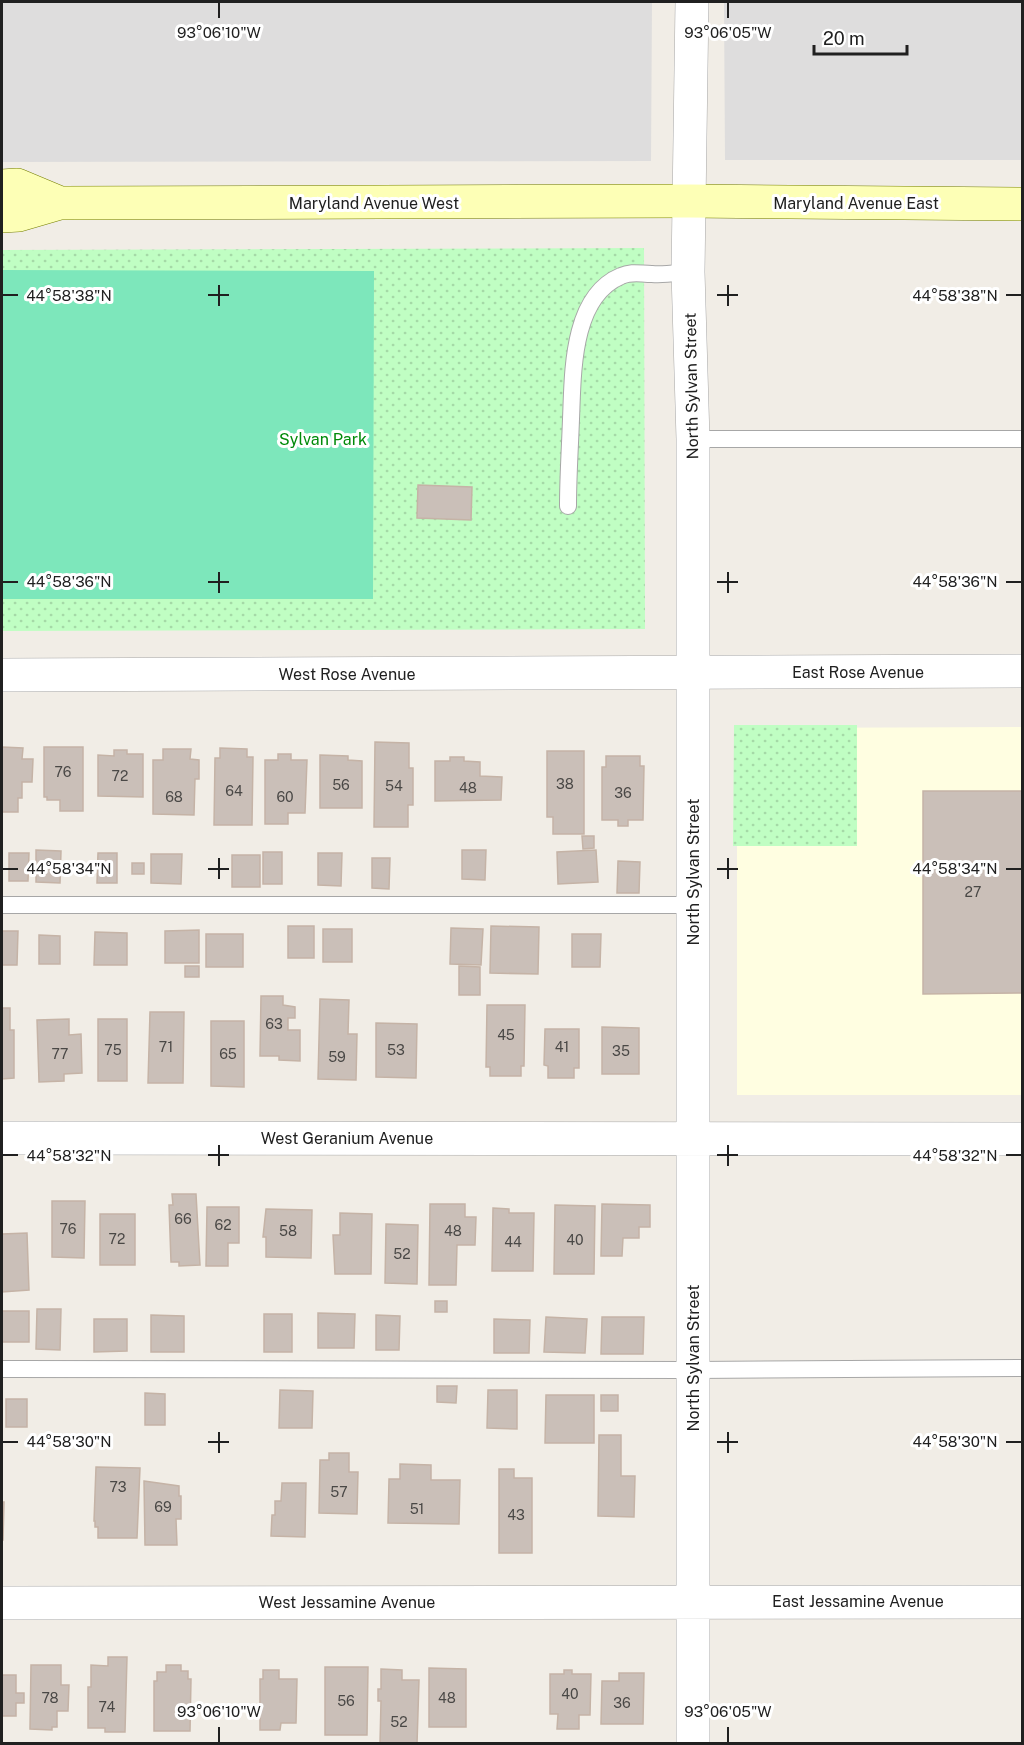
<svg xmlns="http://www.w3.org/2000/svg" width="1024" height="1745" font-family="'Public Sans',sans-serif">
  <style>
    .residential { fill: #dedddd }
    .education { fill: #fffee1 }
    .park { fill: url(#park-dots) }
    .pitch { fill: #7de7bb }
    .building { fill: #cabfb8; stroke: #c5b3a6; stroke-width: 1.5 }
    .lines { fill: none; stroke-linecap: round; stroke-linejoin: round }
    .lane-casing { stroke: #a7a7a7; stroke-width: 18 }
    .street-casing { stroke: #a7a7a7; stroke-width: 34 }
    .secondary-casing { stroke: #747e00; stroke-width: 34 }
    .lane { stroke: #fff; stroke-width: 16 }
    .street { stroke: #fff; stroke-width: 33 }
    .secondary { stroke: #fdffb6; stroke-width: 33 }
    .ticks { fill: none; stroke: #202020; stroke-width: 2 }
    .labels { text-anchor: middle; stroke-width: 6; stroke-linejoin: round; paint-order: stroke }
    .number-label { font-size: 14px; fill: #4a4846 }
    .street-label { font-size: 16px; fill: #202020; stroke: #fff }
    .park-label { font-size: 16px; fill: #018a09; stroke: #fff }
    .ticks-label { font-size: 15px; text-anchor: middle; fill: #202020; stroke: #fff; stroke-width: 6; stroke-linejoin: round; paint-order: stroke }
  </style>
  <defs>
    <pattern id="park-dots" width="8" height="8" patternUnits="userSpaceOnUse" patternTransform="scale(1.5)"><rect width="8" height="8" fill="#c0fec3"/><path d="M2 2h.1M6 6h.1" fill="none" stroke="#a5d9a7" stroke-width="1.8" stroke-linecap="round"/></pattern>
  </defs>
  <rect width="100%" height="100%" fill="#f1ede6"/>
  <path class="residential" d="M2 2H652L651 161 2 162Z
    M724 2H1022V160H725Z"/>
  <path class="education" d="M1022 727V1095H737V728Z"/>
  <path class="park" d="M644 248 645 629 2 631V250Z
    M734 725H857V846H733Z"/>
  <path class="pitch" d="M2 270 374 271 373 599H2Z"/>
  <path class="building" d="M418 485 472 487 471 520 417 518Z
    M375 742 409 743V768H413V805H408V827H374Z
    M2 747 23 748 22 759H33L32 782H22V798H18V812H2Z
    M44 747H83V811H60V800H47V797H44Z
    M220 748 247 749V757H253L252 825H214L215 758H220Z
    M163 749H191L190 759 199 760V779H195L194 815 153 814V760H163Z
    M114 750H127V754H143V797L98 796V755L114 756Z
    M547 751H584V834H553V817H547Z
    M278 754H291V760H307L305 813H288V824H265V760H278Z
    M320 755 348 756V760L362 761V808H320Z
    M606 756H640V766H644L643 820H628V826H618V820H602V767H606Z
    M450 757H464V761L480 762V776L502 777 501 800 435 801V761H450Z
    M923 791H1022V993L923 994Z
    M582 836H594V848L583 849Z
    M36 850 61 851 60 883 36 882Z
    M462 850H486L485 880 462 879Z
    M596 850 598 882 558 884 557 852Z
    M263 852H282V884H263Z
    M9 853H29L28 881H9Z
    M98 853H117V883H97Z
    M318 853H342L341 886 318 885Z
    M151 854H182L181 884 151 883Z
    M232 855H260V887H232Z
    M372 858H390L389 889 372 888Z
    M618 861 640 862 639 893H617Z
    M132 863H144V874H132Z
    M288 926H314V958H288Z
    M491 926 539 927 538 974 490 973Z
    M451 928 483 929 481 965 450 964Z
    M323 929H352V962H323Z
    M199 930V963H165V931Z
    M2 931H18L17 965H2Z
    M95 932 127 933V965H94Z
    M206 934H243V967H206Z
    M572 934H601L600 967H572Z
    M39 935 60 936V964H39Z
    M185 966H199V977H185Z
    M459 966 480 967V995H459Z
    M261 996H283V1005L295 1007V1018H288V1030H300V1061L279 1060V1056H260Z
    M320 999 349 1000 348 1034H357L356 1080 318 1079Z
    M487 1005H525L524 1066H521V1076H490V1067H486Z
    M2 1008H10V1030H14V1078L2 1079Z
    M150 1012H184L183 1083H148Z
    M69 1019V1035L81 1034 82 1073 64 1074V1081L39 1082 37 1020Z
    M98 1019H127V1081H98Z
    M211 1021H244V1087L211 1086Z
    M376 1023 417 1024 416 1078 376 1077Z
    M602 1027 639 1028V1074H602Z
    M545 1029H579V1068H574V1078H548V1066L544 1065Z
    M172 1194H196L200 1265 179 1266V1262H171L169 1205H173Z
    M52 1201H85L84 1258 52 1257Z
    M430 1204H465V1217H476L475 1245H457L456 1285H429Z
    M602 1204 650 1205V1227H639V1238H623L622 1256H601Z
    M555 1205 595 1206 594 1274H554Z
    M207 1207H239V1243H228V1266H206Z
    M493 1208 509 1209V1213H534L533 1271H492Z
    M266 1209 312 1210 311 1258 266 1257V1237H263Z
    M340 1213 372 1214 371 1274H335L333 1235H340Z
    M100 1214H135V1265H100Z
    M386 1224 418 1225 417 1284 385 1283Z
    M27 1233 29 1290 2 1292V1234Z
    M435 1301H447V1312H435Z
    M37 1309H61L60 1350 36 1349Z
    M2 1311H29V1342H2Z
    M318 1313 355 1314 354 1348H318Z
    M264 1314H292V1352H264Z
    M151 1315 184 1316V1352H151Z
    M376 1315 400 1316 399 1350H376Z
    M546 1317 587 1319 585 1353 544 1352Z
    M602 1317H644L643 1354H601Z
    M94 1319H127V1351L94 1352Z
    M494 1319 530 1320 529 1353H494Z
    M437 1386H457L456 1403 437 1402Z
    M280 1390 313 1391 312 1428H279Z
    M488 1390H517V1429L487 1428Z
    M145 1393 165 1394V1425H145Z
    M546 1395H594V1443H545Z
    M601 1395H618V1411H601Z
    M6 1399H27V1427H6Z
    M599 1435H621V1476H635L634 1517 598 1516Z
    M329 1453H349V1472H358L357 1514 319 1513 320 1460H329Z
    M400 1464 431 1465V1480H460L459 1524 388 1523 389 1479H400Z
    M96 1467 140 1468 137 1538H98V1527H95V1521H94Z
    M499 1469H514V1478H532V1553H499Z
    M144 1481 179 1486V1496H181V1519H176L177 1545H145Z
    M282 1483H306L305 1537 271 1536 272 1515H275V1501H281Z
    M2 1502H4L3 1540H2Z
    M108 1657H127L125 1732H105V1728H88V1687H91V1665L108 1666Z
    M31 1665H61V1685H69L68 1711H57V1727H52V1730L30 1729Z
    M166 1665H181V1671H188V1679H191L190 1731H154V1681H157V1672H166Z
    M325 1667H368L367 1735H325Z
    M429 1668 466 1669V1727H429Z
    M381 1669 402 1670V1680H419L417 1744H380L381 1701H378V1689H381Z
    M263 1670H279V1679H297L296 1723H281L280 1730H260V1679H263Z
    M564 1670H572V1674H591L590 1715H579V1729H557L558 1714H550V1674H564Z
    M619 1673H644L643 1724H601L602 1681H619Z
    M2 1675H16V1693H24V1703H16V1716H2Z"/>
  <g class="lines">
    <defs>
      <path id="lane" d="M693 439H1022
        M568 506C568 477 570 448 571 419 573 374 571 297 621 276 632 271 640 274 652 274 664 275 676 273 688 272
        M2 905H693
        M2 1369 693 1370 1022 1368"/>
      <path id="street" d="M692 2 688 272 693 439V1744
        M2 675 1022 671
        M2 1138 1022 1139
        M2 1603 1022 1602"/>
      <path id="secondary" d="M2 186 17 185 60 203
        M2 216 19 215 60 203 689 201 1022 204"/>
    </defs>
    <use href="#lane" class="lane-casing"/>
    <use href="#street" class="street-casing"/>
    <use href="#secondary" class="secondary-casing"/>
    <use href="#lane" class="lane"/>
    <use href="#street" class="street"/>
    <use href="#secondary" class="secondary"/>
  </g>
  <path class="ticks" d="M219 3V18M728 3V18M219 285V306M728 285V306M3 295H18M208 295H229M717 295H738M1006 295H1021M219 572V593M728 572V593M3 582H18M208 582H229M717 582H738M1006 582H1021M219 858V879M728 858V879M3 869H18M208 869H229M717 869H738M1006 869H1021M219 1145V1166M728 1145V1166M3 1155H18M208 1155H229M717 1155H738M1006 1155H1021M219 1432V1453M728 1432V1453M3 1442H18M208 1442H229M717 1442H738M1006 1442H1021M219 1727V1742M728 1727V1742"/>
  <g class="labels">
    <g class="number-label">
      <text x="63" y="777">76</text>
      <text x="120" y="781">72</text>
      <text x="565" y="789">38</text>
      <text x="341" y="790">56</text>
      <text x="394" y="791">54</text>
      <text x="468" y="793">48</text>
      <text x="234" y="796">64</text>
      <text x="623" y="798">36</text>
      <text x="174" y="802">68</text>
      <text x="285" y="802">60</text>
      <text x="973" y="897">27</text>
      <text x="274" y="1029">63</text>
      <text x="506" y="1040">45</text>
      <text x="166" y="1052">71</text>
      <text x="562" y="1052">41</text>
      <text x="113" y="1055">75</text>
      <text x="396" y="1055">53</text>
      <text x="621" y="1056">35</text>
      <text x="60" y="1059">77</text>
      <text x="228" y="1059">65</text>
      <text x="337" y="1062">59</text>
      <text x="183" y="1224">66</text>
      <text x="223" y="1230">62</text>
      <text x="68" y="1234">76</text>
      <text x="288" y="1236">58</text>
      <text x="453" y="1236">48</text>
      <text x="117" y="1244">72</text>
      <text x="575" y="1245">40</text>
      <text x="513" y="1247">44</text>
      <text x="402" y="1259">52</text>
      <text x="118" y="1492">73</text>
      <text x="339" y="1497">57</text>
      <text x="163" y="1512">69</text>
      <text x="417" y="1514">51</text>
      <text x="516" y="1520">43</text>
      <text x="570" y="1699">40</text>
      <text x="50" y="1703">78</text>
      <text x="447" y="1703">48</text>
      <text x="346" y="1706">56</text>
      <text x="622" y="1708">36</text>
      <text x="107" y="1712">74</text>
      <text x="399" y="1727">52</text>
    </g>
    <g class="street-label">
      <text x="374" y="209">Maryland Avenue West</text>
      <text x="856" y="209">Maryland Avenue East</text>
      <text transform="translate(691 386) rotate(-91)" y="6">North Sylvan Street</text>
      <text x="858" y="678">East Rose Avenue</text>
      <text x="347" y="680">West Rose Avenue</text>
      <text transform="translate(693 872) rotate(-90)" y="6">North Sylvan Street</text>
      <text x="347" y="1144">West Geranium Avenue</text>
      <text transform="translate(693 1358) rotate(-90)" y="6">North Sylvan Street</text>
      <text x="858" y="1607">East Jessamine Avenue</text>
      <text x="347" y="1608">West Jessamine Avenue</text>
    </g>
    <g class="park-label">
      <text x="323" y="445">Sylvan Park</text>
    </g>
  </g>
  <g class="ticks-label">
    <text x="219" y="38">93°06'10"W</text>
    <text x="728" y="38">93°06'05"W</text>
    <text x="69" y="301">44°58'38"N</text>
    <text x="955" y="301">44°58'38"N</text>
    <text x="69" y="587">44°58'36"N</text>
    <text x="955" y="587">44°58'36"N</text>
    <text x="69" y="874">44°58'34"N</text>
    <text x="955" y="874">44°58'34"N</text>
    <text x="69" y="1161">44°58'32"N</text>
    <text x="955" y="1161">44°58'32"N</text>
    <text x="69" y="1447">44°58'30"N</text>
    <text x="955" y="1447">44°58'30"N</text>
    <text x="219" y="1717">93°06'10"W</text>
    <text x="728" y="1717">93°06'05"W</text>
  </g>
  <rect width="1024" height="1745" fill="none" stroke="#202020" stroke-width="6"/>
  <path d="M814 45v9h93v-9" fill="none" stroke="#202020" stroke-width="3"/>
  <text x="823" y="45" font-size="18" fill="#202020" stroke="#ffffff" stroke-width="4.5" paint-order="stroke">20 m</text>
</svg>
